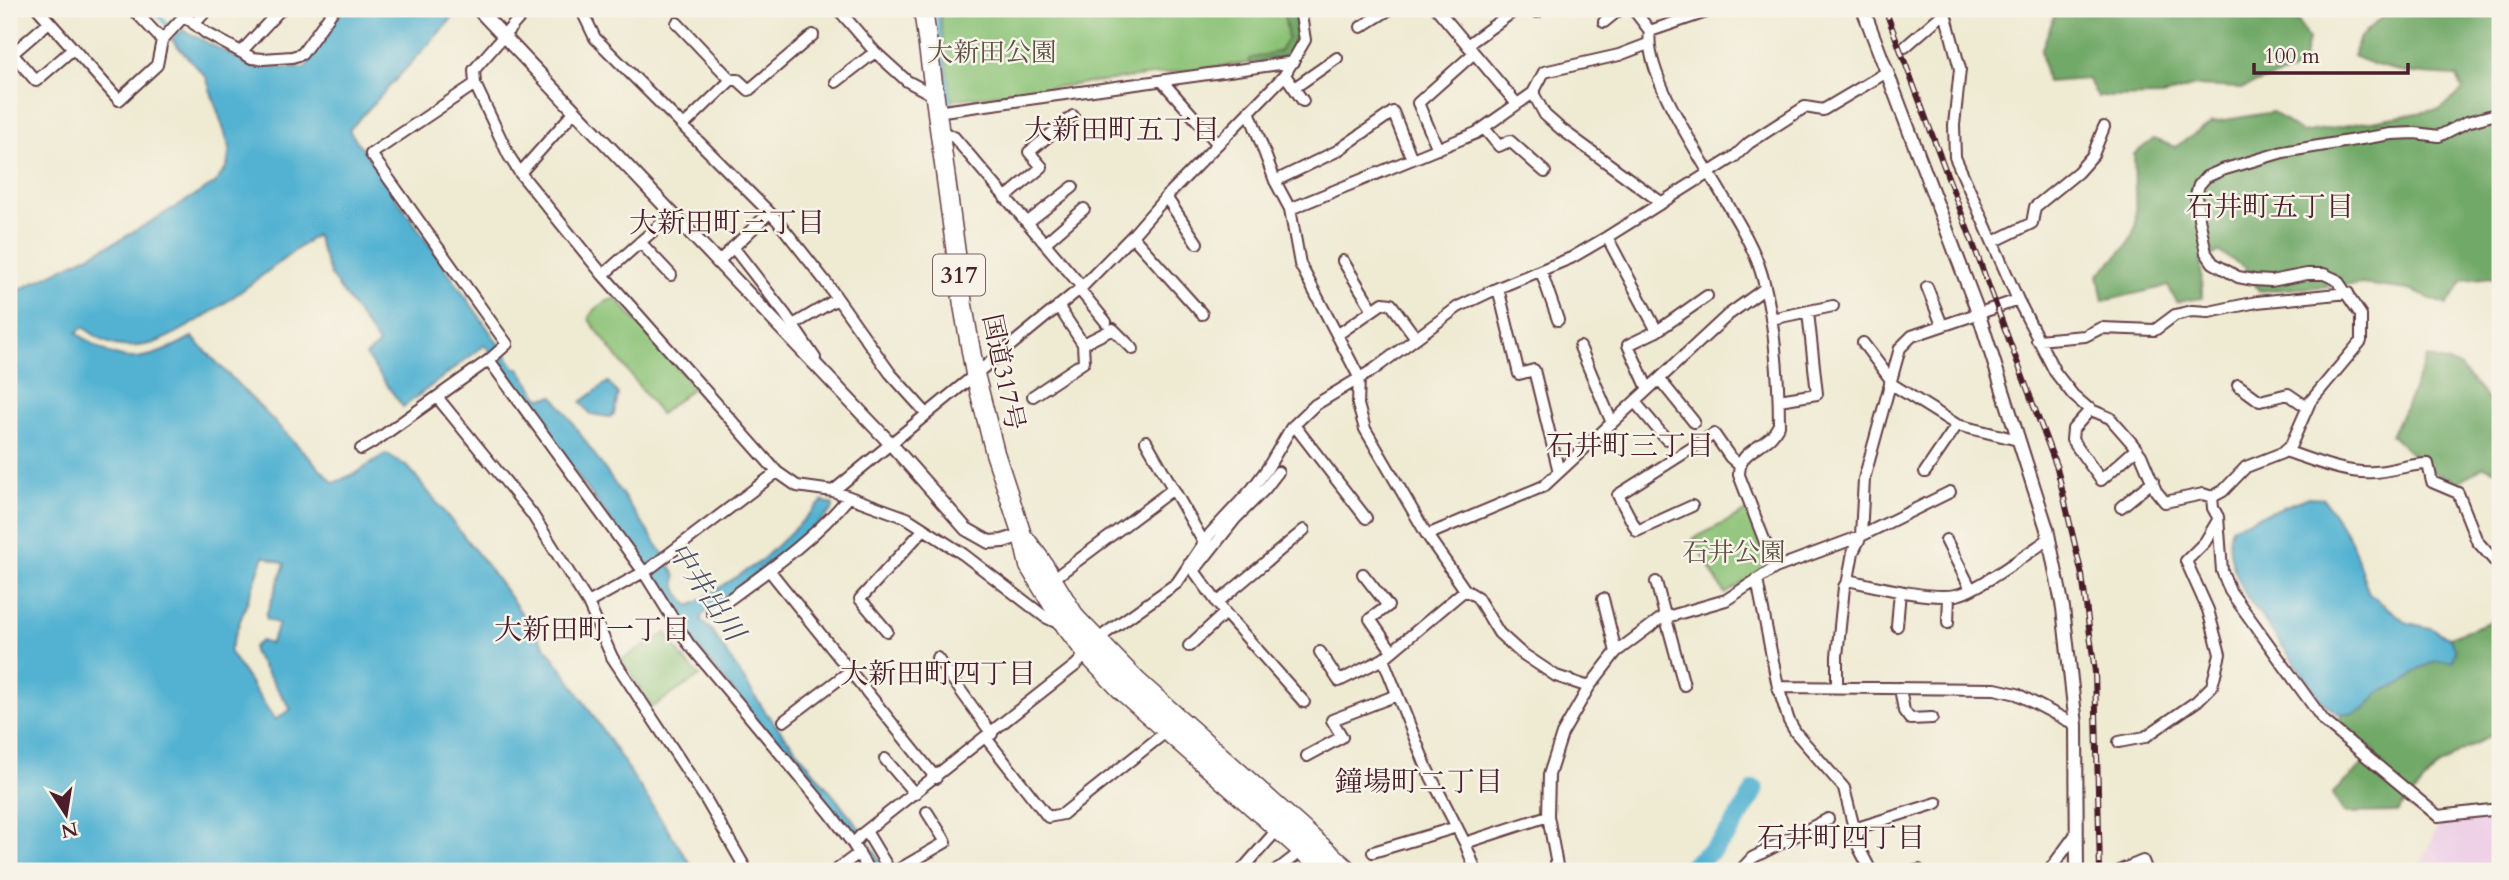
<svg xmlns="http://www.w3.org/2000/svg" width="2509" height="880" font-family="Cardo,'Noto Serif JP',serif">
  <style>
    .built { fill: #eed0e7 }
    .green { fill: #8cc377; stroke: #6b7151; stroke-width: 2 }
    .forest { fill: #71a968; stroke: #5e644a; stroke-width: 2 }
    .water { fill: #53b2d2; stroke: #4e687e; stroke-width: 2; fill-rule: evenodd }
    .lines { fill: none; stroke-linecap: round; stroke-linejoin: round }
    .stream { stroke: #53b2d2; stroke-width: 3.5 }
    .river { stroke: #53b2d2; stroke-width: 19 }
    .minor-casing { stroke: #633d44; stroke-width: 14 }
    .tertiary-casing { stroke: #633d44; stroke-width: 16 }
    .trunk-casing { stroke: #633d44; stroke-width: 21 }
    .minor { stroke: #fff; stroke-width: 10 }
    .tertiary { stroke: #fff; stroke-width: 12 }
    .trunk { stroke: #fff; stroke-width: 18 }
    .rail-casing { stroke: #4a1f2b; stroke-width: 6 }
    .rail { stroke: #f7f3e8; stroke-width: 3.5; stroke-dasharray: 10; stroke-linecap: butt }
    .labels { text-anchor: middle; stroke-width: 5; stroke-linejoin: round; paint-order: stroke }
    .shield { fill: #f7f3e8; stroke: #7e5f64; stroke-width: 2 }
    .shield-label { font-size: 24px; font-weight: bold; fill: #4a1f2b }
    .park-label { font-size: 26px; fill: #5e5042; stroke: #f7f3e8 }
    .street-label { font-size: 26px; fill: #4a1f2b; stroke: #f7f3e8 }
    .neighbourhood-label { font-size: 28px; fill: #4a1f2b; stroke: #f7f3e8 }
    .water-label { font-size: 28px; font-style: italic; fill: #4d5265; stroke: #f7f3e8 }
  </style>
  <rect width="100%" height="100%" fill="#f7f3e8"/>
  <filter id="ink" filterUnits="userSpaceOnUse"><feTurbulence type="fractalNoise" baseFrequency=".0143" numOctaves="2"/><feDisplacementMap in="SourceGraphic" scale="14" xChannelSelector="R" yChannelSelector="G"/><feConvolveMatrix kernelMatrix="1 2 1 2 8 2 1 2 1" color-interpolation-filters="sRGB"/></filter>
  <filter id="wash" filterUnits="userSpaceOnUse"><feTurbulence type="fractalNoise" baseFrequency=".00686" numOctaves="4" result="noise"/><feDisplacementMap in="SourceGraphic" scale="28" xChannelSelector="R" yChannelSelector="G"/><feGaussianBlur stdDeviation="1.57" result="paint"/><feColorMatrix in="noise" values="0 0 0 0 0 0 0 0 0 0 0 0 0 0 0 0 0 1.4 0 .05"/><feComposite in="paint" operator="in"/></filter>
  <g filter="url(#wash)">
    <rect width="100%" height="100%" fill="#efead2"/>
    <path class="built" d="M2500 813V871H2417L2439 824 2453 818Z"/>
    <path class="green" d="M939 9H1297C1300 27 1296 42 1289 58L951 100Z
      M616 298 694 387 660 414 590 321 589 317C596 307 604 301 616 298Z
      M1747 511 1766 550V568L1725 594 1693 539Z
      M666 633 686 662 700 676 652 707 621 660Z"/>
    <path class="forest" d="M1283 9H1296C1298 26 1296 40 1288 55L1250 64 1249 59 1280 51 1288 38Z
      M2051 9H2292L2308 40 2302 68 2242 88 2195 86 2162 96 2098 97 2088 79 2047 82 2041 51 2054 17Z
      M2391 9H2500V294L2493 277 2463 280 2447 305 2409 290 2362 284 2259 291 2246 268 2219 252 2201 260 2202 298 2177 302 2168 286 2103 301 2098 275 2127 246 2136 226 2134 154 2154 139 2175 147 2213 122 2273 112 2302 133 2441 109 2463 90 2457 76C2416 74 2390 73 2353 56L2360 37Z
      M2427 357 2459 366 2492 405 2500 408V473L2484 466 2459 482 2430 471 2391 435 2407 404Z
      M2500 618V731L2459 752 2437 768 2397 812 2344 813 2332 794 2376 752 2338 724 2345 703 2436 642Z"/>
    <path class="water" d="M343 9H461L349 130 516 369 519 368 539 397 544 398 554 396 664 555 676 577C673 590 681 597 690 606L696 603 761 561 823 501 833 505V509L810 532 702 615 701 621 711 630 766 713 855 822 887 871H875L866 856 689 637 673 615 647 567 624 539 543 429 485 345 403 407 366 356 379 344 331 276 316 235C270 268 210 320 159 341 147 346 133 347 121 346 107 345 94 335 83 327L77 333C122 368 144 363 192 337L334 483 356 473 386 454 409 468 486 564 571 682 695 871H9V295L118 241 214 184 227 167 230 148 206 77 172 40 183 30 235 57 251 68H305ZM264 556 285 564 266 615 267 619 279 624 270 644 261 641 253 647V652L291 709 275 720 229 651Z
      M608 382 618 394 614 414 610 417 590 414 581 402Z
      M2308 497 2323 498 2351 540 2369 594 2408 623 2430 628 2449 637 2456 650 2453 661H2436L2418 669 2404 682 2378 693 2365 709 2352 714 2337 713 2324 703 2247 597C2236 576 2224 550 2232 527Z"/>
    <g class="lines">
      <path class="stream" d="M152 9 177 35
        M936 9 951 106"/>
      <path class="river" d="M1693 871 1692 865C1727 842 1734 825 1755 790"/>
    </g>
  </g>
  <g filter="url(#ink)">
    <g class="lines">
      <defs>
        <path id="minor" d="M38 9 119 100 157 65 162 40 184 16
          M133 9 162 40
          M176 9 206 33 252 58 263 59 292 57 302 54 334 9
          M527 9 474 70 475 84 509 156 520 173 603 275 777 472 797 486 833 491 907 518 963 554 1045 617 1062 625
          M581 9 595 38 777 220 825 281 890 373 926 413
          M838 9 875 52 907 81 935 96
          M1437 9 1517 104
          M1633 9 1650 31C1641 87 1739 206 1759 266 1774 309 1779 379 1779 425 1776 429 1773 436 1768 439 1754 451 1739 454 1739 475L1775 568
          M1944 9 1960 69 1954 125 1955 157 2018 300 2055 372 2073 395 2089 409 2110 418 2131 442 2141 455 2156 491 2165 502 2203 494 2212 497 2223 491 2246 467 2282 453 2291 445 2310 402 2361 341V315L2337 280 2324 274H2307L2271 281 2254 280 2238 277 2213 263 2206 253 2198 213 2196 195 2199 185 2206 177 2222 170 2283 152 2391 134 2415 133 2439 136 2467 122 2500 113
          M9 10 10 9
          M1537 12 1540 9
          M1604 22 1620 9
          M677 23 731 80
          M194 24 208 9
          M1361 27 1390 9
          M1650 31 1715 9
          M1467 45 1514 11
          M1905 47 1945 12
          M9 50 36 81 73 49
          M241 52 281 9
          M12 54 49 22
          M1285 75 1303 101
          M1162 81 1218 144
          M836 82 875 52
          M1294 88 1337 58
          M1533 93 1545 115 1561 129 1662 203
          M1249 111 1275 181 1290 209 1300 264 1359 377 1358 405 1365 429 1402 492 1427 535 1465 590 1477 597 1499 633 1520 652 1556 676 1589 687
          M936 112 1294 62
          M683 126 731 80H738L749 90 813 35
          M1484 128 1499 146 1510 141 1545 172
          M940 131 954 137 1082 287
          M1438 149 1418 103 1473 54
          M520 173 574 112
          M1275 181 1337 151 1393 112 1412 159
          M1166 197 1197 243
          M1005 198 1042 167 1029 152 1073 116
          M1290 209 1476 133 1533 93 1544 72 1619 55 1648 44
          M1028 222 1073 187
          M1132 236 1202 314
          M1607 237 1657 331
          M640 242 671 275
          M1993 242 2032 223 2035 207 2078 172 2093 155 2104 127
          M1045 243 1084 209
          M733 247 785 314 815 358
          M1343 261 1373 310
          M718 262 769 213
          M1541 271 1558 320
          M603 275 671 215
          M1927 287 1942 325
          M1498 288 1519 374 1534 370 1559 472
          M1079 289 1106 322
          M1771 319 1833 306
          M793 325 837 299
          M1337 335 1383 303 1391 304 1416 338
          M2037 340 2085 336 2101 328 2155 330 2175 315 2192 311 2209 312 2257 302 2348 293
          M1863 343 1891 380
          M1083 344 1113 329 1133 349
          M1580 347 1612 423
          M489 360 643 571 688 643 830 813 853 844 869 871
          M1660 380 1694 422
          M1890 383 1957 425 2018 440
          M2238 385 2260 401 2288 394 2307 407
          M1648 389 1628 345 1657 331 1707 296
          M1033 396 1084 362 1083 344 1058 306
          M437 397 532 514 588 603 612 657 705 798 747 871
          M1779 400 1817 394 1808 312
          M1635 402 1666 439
          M2091 409 2073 429 2072 440 2101 480 2136 449
          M1294 425 1366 518
          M1146 441 1204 543
          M361 449 378 439 489 360 507 344 371 154 475 84
          M2285 451C2313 460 2344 474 2374 472 2393 471 2409 464 2428 464L2432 482 2458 493 2477 541 2500 567
          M1925 472 1957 425
          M833 491 1082 287 1132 236 1166 197 1284 76 1305 40 1300 9
          M2212 497 2213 508 2218 517 2222 571 2230 591 2324 721 2438 816 2500 809
          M1692 506 1637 531 1618 495 1714 434 1730 457 1739 465
          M2121 507 2153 481
          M1427 535 1544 486 1728 315 1764 289
          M1946 540 1971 589
          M1189 564 1225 613 1304 702
          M769 570 936 778
          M1194 571 1236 518 1265 489 1278 472
          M1363 574 1388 606 1370 619 1392 651
          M1053 579 1173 489
          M1757 580 1778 687 1789 721 1796 733 1844 788 1859 848 1871 871
          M1848 580C1875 586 1930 600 1956 595 1976 592 2029 552 2049 539
          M1656 582 1684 685
          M1603 599 1616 652
          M588 603 649 569 777 472
          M1217 603 1304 530
          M712 612C759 577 811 543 849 497
          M1948 623 1949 596
          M1897 626 1900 591
          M887 631 860 599 924 529
          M1189 646 1225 613
          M1320 652 1339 681 1383 659 1465 590
          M937 658 992 734
          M1383 659 1428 771 1465 843 1476 871
          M1778 687 1995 689 2017 694 2076 725
          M1837 687V656L1844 587 1848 580 1853 552 1861 536 1864 479 1900 348 1912 336 2018 300
          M1900 688 1904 711 1910 719 1932 718
          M784 721 850 671
          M986 738 1048 817 1063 814 1167 731
          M2119 742 2145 737 2197 701 2212 686 2220 654 2208 610 2186 561 2205 542 2218 520
          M1307 756 1342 737 1332 720 1397 695
          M885 759 915 794
          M1854 829 1937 803
          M866 831 890 871
          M1465 843 1548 816
          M853 844 862 834 1076 665 1106 633 1177 583 1210 534 1252 489 1267 469 1291 428 1315 405 1373 370 1458 307 1498 288 1571 258 1607 237 1734 157 1749 143 1805 107 1823 110 1887 72
          M1373 852 1457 827
          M2121 870 2143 861 2147 871
          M835 871 859 853
          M896 871 946 842 927 812
          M1241 871 1278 829
          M1276 871 1302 851
          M1558 871 1548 816 1549 775 1562 734 1589 687 1616 652 1660 619 1726 600 1775 568 1861 536 1950 492
          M1740 871 1752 858 1828 819
          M1914 871 1919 870
          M2049 871 2076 834"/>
        <path id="tertiary" d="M478 9 890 443 966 529 989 542 1003 541 1022 535
          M1863 9 1978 312 2047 529 2063 608 2076 725 2077 871"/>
        <path id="trunk" d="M923 9 963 305 975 374 995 453 1022 535 1029 566 1066 627 1087 654 1122 691 1325 871
          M1026 540 1040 559 1076 618 1137 681 1349 871"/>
      </defs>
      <use href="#minor" class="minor-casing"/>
      <use href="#tertiary" class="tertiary-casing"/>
      <use href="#trunk" class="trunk-casing"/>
      <use href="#minor" class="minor"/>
      <use href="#tertiary" class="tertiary"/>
      <use href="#trunk" class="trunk"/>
      <defs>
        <path id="rail" d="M1885 9 2057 468 2082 575 2095 672 2100 871"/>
      </defs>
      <use href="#rail" class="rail-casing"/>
      <use href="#rail" class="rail"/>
    </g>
  </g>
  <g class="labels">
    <rect class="shield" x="933" y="254.5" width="52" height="41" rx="5"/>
    <g class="shield-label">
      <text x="959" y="283">317</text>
    </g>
    <g class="park-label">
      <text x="992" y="61">大新田公園</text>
      <text x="1734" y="561">石井公園</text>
    </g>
    <g class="street-label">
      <text transform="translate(1004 372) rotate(78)" y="9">国道317号</text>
    </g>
    <g class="neighbourhood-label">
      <text x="1122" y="139">大新田町五丁目</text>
      <text x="2270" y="216">石井町五丁目</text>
      <text x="727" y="232">大新田町三丁目</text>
      <text x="1630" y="455">石井町三丁目</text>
      <text x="592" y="639">大新田町一丁目</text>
      <text x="938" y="683">大新田町四丁目</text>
      <text x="1419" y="791">鐘場町二丁目</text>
      <text x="1841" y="847">石井町四丁目</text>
    </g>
    <g class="water-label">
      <text transform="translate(707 591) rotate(56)" y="10">中井出川</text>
    </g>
  </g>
  <rect width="2509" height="880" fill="none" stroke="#f7f3e8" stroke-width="35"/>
  <g transform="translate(66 814) rotate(168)" stroke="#f7f3e8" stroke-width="5" paint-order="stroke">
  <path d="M0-5L12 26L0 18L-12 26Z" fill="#4a1f2b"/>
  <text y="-10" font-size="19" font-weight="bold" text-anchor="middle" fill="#4a1f2b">N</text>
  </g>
  <path d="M2254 63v10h154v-10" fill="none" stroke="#4a1f2b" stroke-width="3.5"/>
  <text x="2264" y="63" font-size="21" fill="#4a1f2b" stroke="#f7f3e8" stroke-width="5" paint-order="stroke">100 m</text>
</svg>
